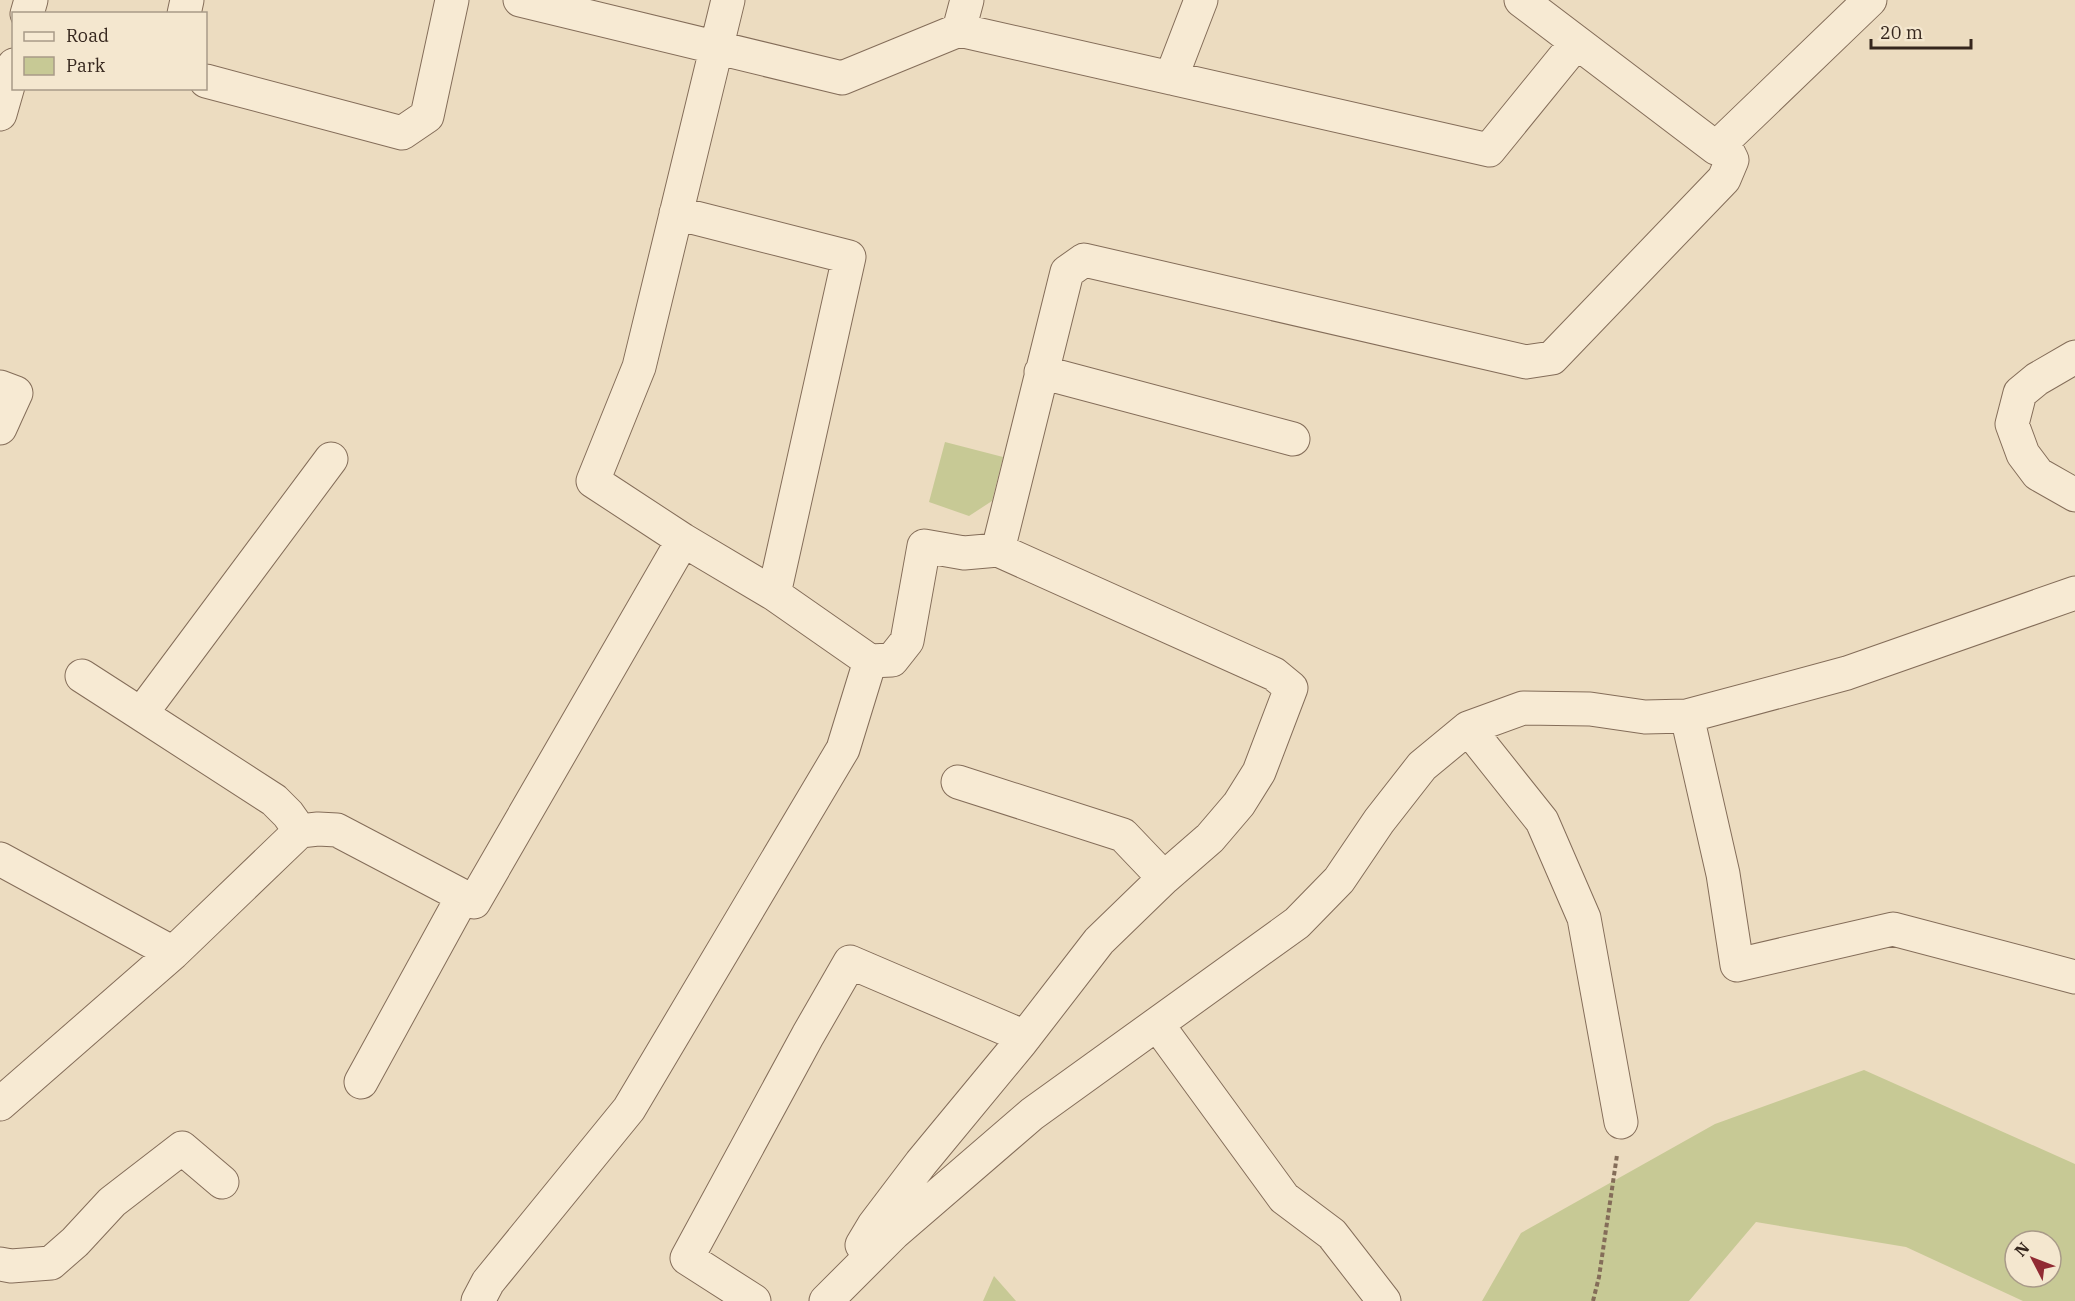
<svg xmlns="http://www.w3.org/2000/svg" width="2075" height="1301" font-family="'IBM Plex Serif',serif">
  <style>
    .green { fill: #c7c995; fill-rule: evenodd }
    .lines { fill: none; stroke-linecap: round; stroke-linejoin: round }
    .minor-casing { stroke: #846d59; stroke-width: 35 }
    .path { stroke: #846d59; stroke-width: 4; stroke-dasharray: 4.5 3; stroke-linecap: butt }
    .minor { stroke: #f7ead3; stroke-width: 33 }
  </style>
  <rect width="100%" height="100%" fill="#ecdcc0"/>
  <path class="green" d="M945 442 1003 457 992 501 969 516 929 502Z
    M1864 1070 2075 1164V1301H2023L1906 1247 1756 1222 1689 1301H1482L1521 1233 1715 1124ZM2015 1241H2051V1277H2015Z
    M994 1276 1016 1301H983Z"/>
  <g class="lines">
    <defs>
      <path id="minor" d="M520 0 842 78 959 30 1489 150 1576 43
        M1521 0 1716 148 1870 0
        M27 14 31 0
        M184 14 187 0
        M959 30 967 0
        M1171 78 1201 0
        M206 81 402 133 427 116 452 0
        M0 114 14 65
        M676 213 849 257 774 594
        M2075 357 2037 379 2020 393 2012 424 2023 454 2038 474 2075 495
        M1041 372 1293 439
        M0 387 16 393 0 428
        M870 661 892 660 907 641 924 546 964 553 998 550 1067 272 1084 260 1526 362 1552 358 1724 179 1732 160 1723 142
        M82 676 141 714
        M1687 716 1723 874 1737 965 1893 929 2075 977
        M1468 728 1542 821 1584 918 1621 1122
        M958 782 1123 835 1164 878
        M300 831 288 814 274 800 141 714 331 459
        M0 859 173 953
        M1157 1024 1284 1198 1332 1234 1384 1301
        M361 1082 463 896
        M0 1104 173 953 300 831 318 829 337 830 474 902 683 540
        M862 1245 874 1225 921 1163 1021 1042 1099 941 1164 878 1210 838 1239 804 1259 772 1291 688 1274 674 998 550
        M0 1264 11 1266 51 1263 75 1242 112 1202 182 1148 222 1182
        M478 1301 488 1282 629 1109 843 749 870 661 774 594 683 540 593 481 639 367 728 0
        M754 1301 687 1258 808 1035 850 962 1025 1037
        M826 1301 894 1233 1032 1114 1297 923 1339 880 1379 821 1422 766 1468 728 1523 708 1590 709 1645 717 1687 716 1847 673 2075 593"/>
    </defs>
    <use href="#minor" class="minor-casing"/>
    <path class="path" d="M1593 1301 1599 1277 1617 1155"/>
    <use href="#minor" class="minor"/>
  </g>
  <rect x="12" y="12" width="195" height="78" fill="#f4e7cf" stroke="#a89a88" stroke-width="1.5"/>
  <rect x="24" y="32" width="30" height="9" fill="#f7ead3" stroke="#a89a88" stroke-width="1.5"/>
  <text x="66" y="42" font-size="18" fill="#35261d">Road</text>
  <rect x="24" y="57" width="30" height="18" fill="#c7c995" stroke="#a89a88" stroke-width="1.5"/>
  <text x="66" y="72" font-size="18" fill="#35261d">Park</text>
  <g transform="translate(2033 1259) rotate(312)"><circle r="28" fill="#f4e7cf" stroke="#a89a88" stroke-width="1.5"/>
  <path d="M0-4.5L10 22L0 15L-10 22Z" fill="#912b33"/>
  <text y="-9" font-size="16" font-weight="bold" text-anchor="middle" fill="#35261d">N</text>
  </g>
  <path d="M1871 39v9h100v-9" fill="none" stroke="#35261d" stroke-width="3"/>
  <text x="1880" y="39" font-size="18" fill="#35261d" stroke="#f4e7cf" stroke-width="4.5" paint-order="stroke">20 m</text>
</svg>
